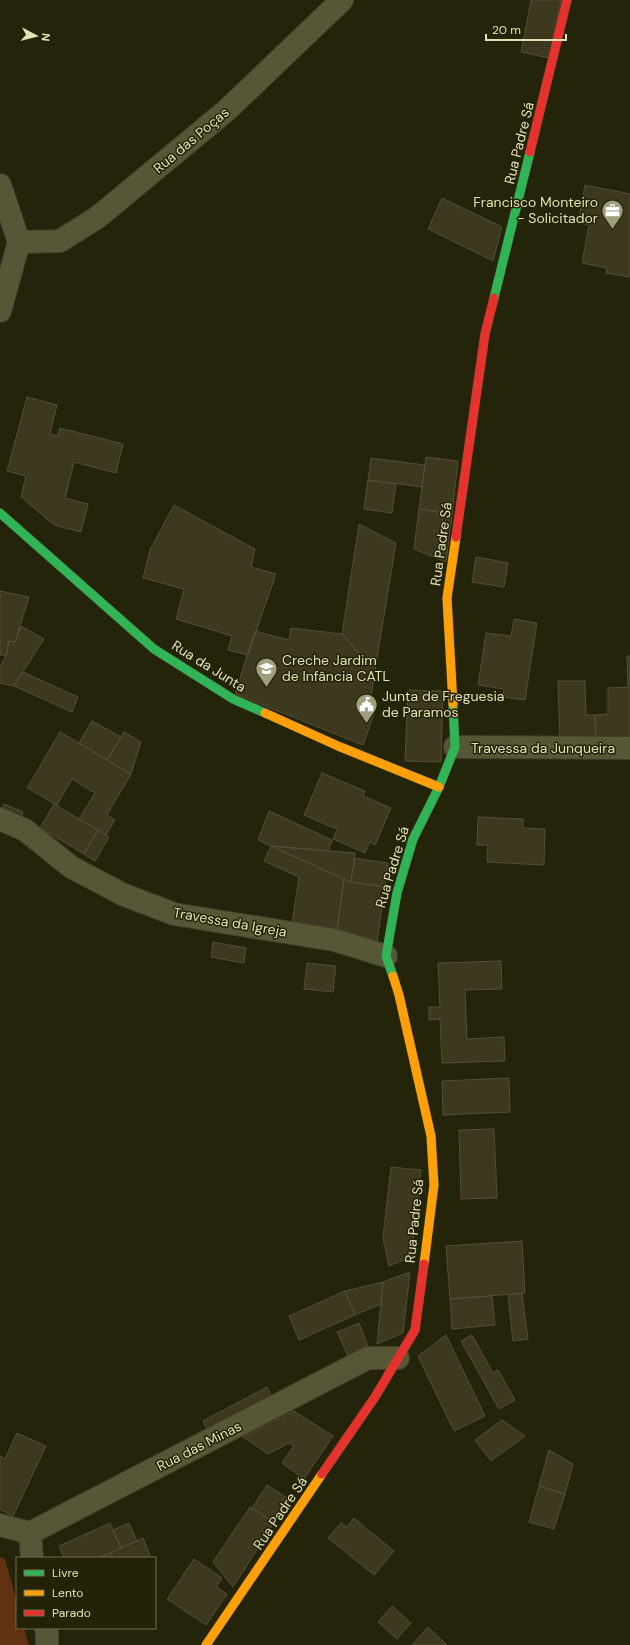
<svg xmlns="http://www.w3.org/2000/svg" width="630" height="1645" font-family="'DM Sans',sans-serif">
  <style>
    .green { fill: #613111 }
    .building { fill: #3d391e; stroke: #534e35 }
    .lines { fill: none; stroke-linecap: round; stroke-linejoin: round }
    .street-casing { stroke: #40402b; stroke-width: 24 }
    .fast-casing { stroke: #40402b; stroke-width: 10 }
    .slow-casing { stroke: #40402b; stroke-width: 10 }
    .jam-casing { stroke: #40402b; stroke-width: 10 }
    .street { stroke: #575637; stroke-width: 22 }
    .fast { stroke: #30b455; stroke-width: 9 }
    .slow { stroke: #ff9f0a; stroke-width: 9 }
    .jam { stroke: #e5322d; stroke-width: 9 }
    .labels { text-anchor: middle; stroke-width: 3; stroke-linejoin: round; paint-order: stroke }
    .street-label { font-size: 14px; fill: #e1e1b8; stroke: #242308 }
    .poi-label { font-size: 14px; fill: #e1e1b8; stroke: #242308; text-anchor: start }
  </style>
  <rect width="100%" height="100%" fill="#24240a"/>
  <path class="green" d="M0 1557 5 1559 17 1602V1628H24L29 1645H0Z"/>
  <path class="building" d="M531 0H561L549 58 521 52Z
    M585 185 630 194V270L629 277 606 273 607 268 582 263 589 225 578 223Z
    M442 198 502 227 493 261 428 229Z
    M27 397 57 405 50 434 58 436 60 428 123 444 116 473 74 462 65 498 88 504 81 532 54 525 21 497 26 476 7 471Z
    M426 457 458 461 452 514 419 509Z
    M371 458 425 465 422 487 368 480Z
    M368 480 396 484 392 513 364 509Z
    M174 505 255 549 251 567 276 574 248 655 228 650 232 636 176 619 184 589 143 578 150 550Z
    M419 509 452 514 446 562 414 549Z
    M359 524 396 543 376 664 367 663 342 634Z
    M476 557 508 563 504 587 472 582Z
    M0 591 29 597 15 642 9 641 6 656 0 655Z
    M514 619 537 623 525 700 503 697 504 689 478 685 486 633 511 636Z
    M21 626 44 639 14 686 0 683V667L6 656 9 641 15 642Z
    M291 628 342 634 367 663 376 664 370 703 377 705 363 745 235 694 255 631 289 640Z
    M627 656H630V741L596 742 595 715 608 714V688L628 687Z
    M23 672 78 697 72 712 14 686Z
    M558 681H585L586 715H595L596 742 560 744Z
    M408 690 443 691 441 762 405 761Z
    M92 721 121 737 107 760 79 743Z
    M60 732 131 774 107 815 115 820 106 835 79 819 95 793 72 779 57 805 27 788Z
    M124 732 141 742 131 774 107 760Z
    M322 773 365 791 363 796 391 808 375 845 370 842 365 853 333 839 337 829 304 815Z
    M4 804 23 812 19 823 0 813Z
    M54 804 98 830 84 854 40 828Z
    M269 811 332 840 328 851 271 846 258 840Z
    M478 817 523 819V828L545 829 544 865 487 862 488 845H477Z
    M98 830 109 837 95 861 84 854Z
    M271 846 355 853 351 882 344 879Z
    M271 846 344 879 336 937 291 931 299 877 264 861Z
    M355 858 388 863 385 887 351 882Z
    M344 879 351 882 385 887 376 948 336 937Z
    M213 942 246 948 244 963 211 957Z
    M501 961 502 989 465 990 467 1039 504 1037 505 1061 442 1063 440 1019 429 1020V1007H440L438 963Z
    M307 963 336 966 333 992 304 989Z
    M509 1078 510 1112 443 1115 442 1081Z
    M494 1129 497 1198 461 1199 459 1130Z
    M391 1167 421 1170 411 1257 389 1266 383 1238Z
    M522 1241 525 1293 450 1299 446 1246Z
    M410 1272 403 1333 377 1344 383 1282Z
    M383 1282 381 1304 355 1315 345 1291Z
    M345 1291 355 1315 299 1340 289 1316Z
    M522 1294 528 1339 513 1341 508 1295Z
    M492 1296 495 1325 452 1329 450 1299Z
    M359 1323 368 1346 349 1358 337 1332Z
    M446 1335 485 1416 454 1431 418 1356Z
    M472 1335 493 1373 498 1370 515 1400 499 1409 461 1341Z
    M267 1387 273 1399 209 1433 203 1421Z
    M294 1411 333 1436 304 1479 282 1463 294 1446 289 1443 268 1454 243 1437Z
    M502 1420 525 1436 491 1461 475 1440Z
    M17 1433 46 1446 13 1516 0 1509V1456L5 1459Z
    M549 1450 573 1464 565 1494 539 1486Z
    M267 1485 290 1500 274 1523 252 1508Z
    M539 1486 565 1494 554 1529 529 1522Z
    M250 1507 274 1523 233 1587 213 1562Z
    M354 1518 394 1551 374 1575 328 1538 341 1523 347 1527Z
    M110 1523 121 1548 99 1558H64L59 1546Z
    M129 1523 137 1541 121 1548 113 1530Z
    M143 1538 151 1558H113L110 1553Z
    M110 1553 113 1558H99Z
    M194 1559 222 1578 216 1587 227 1594 206 1625 167 1599Z
    M392 1606 411 1623 397 1639 378 1622Z
    M428 1627 447 1645H412Z"/>
  <g class="lines">
    <defs>
      <path id="street" d="M0 185 19 242 0 311
        M19 242 60 241 98 217 227 110 342 0
        M455 747 630 748
        M0 819 25 830 71 867 122 894 174 914 334 940 386 956
        M0 1525 30 1533 368 1358H398
        M30 1533 32 1558
        M46 1628 47 1633V1645"/>
      <path id="fast" d="M494 298 530 152
        M0 513 154 649 233 699 265 713
        M393 976 386 956 397 893 413 839 439 787 455 747 453 704"/>
      <path id="slow" d="M453 704 447 598 456 537
        M265 713 338 746 439 787
        M393 976 399 995 431 1136 434 1185 424 1264
        M206 1645 322 1474"/>
      <path id="jam" d="M530 152 567 0
        M456 537 485 334 494 298
        M322 1474 375 1397 415 1330 424 1264"/>
    </defs>
    <use href="#street" class="street-casing"/>
    <use href="#fast" class="fast-casing"/>
    <use href="#slow" class="slow-casing"/>
    <use href="#jam" class="jam-casing"/>
    <use href="#street" class="street"/>
    <use href="#fast" class="fast"/>
    <use href="#slow" class="slow"/>
    <use href="#jam" class="jam"/>
  </g>
  <defs>
    <symbol id="office-pin" viewBox="-11 -11 22 30"><path d="M0 17L-7.5 6A9.5 9.5 0 1 1 7.5 6Z" fill="#9f9f7b" stroke="#242308"/><path d="M-6-3h4V-5.5h4V-3h4V5H-6ZM-1-4.5V-3h2v-1.5ZM-6 0V1H6V0Z" fill="#fff"/></symbol>
    <symbol id="school-pin" viewBox="-11 -11 22 30"><path d="M0 17L-7.5 6A9.5 9.5 0 1 1 7.5 6Z" fill="#9f9f7b" stroke="#242308"/><path d="M0-5L7-2L0 1L-7-2ZM-4 1L0 2.5L4 1V4Q0 6-4 4Z" fill="#fff"/></symbol>
    <symbol id="civic-pin" viewBox="-11 -11 22 30"><path d="M0 17L-7.5 6A9.5 9.5 0 1 1 7.5 6Z" fill="#9f9f7b" stroke="#242308"/><path d="M-.6-6.5H3V-4.5H.6V-3L4-1V1h2V6H-6V1h2V-1L-.6-3ZM-1.2 2.5V6h2.4V2.5Z" fill="#fff"/></symbol>
  </defs>
  <g fill-rule="evenodd">
    <use href="#office-pin" x="600" y="198" width="25" height="34"/>
    <use href="#school-pin" x="254" y="656" width="25" height="34"/>
    <use href="#civic-pin" x="354" y="692" width="25" height="34"/>
  </g>
  <g class="labels">
    <g class="street-label">
      <text transform="translate(191 140) rotate(-40)" y="5">Rua das Poças</text>
      <text transform="translate(519 143) rotate(-76)" y="5">Rua Padre Sá</text>
      <text transform="translate(441 544) rotate(-82)" y="5">Rua Padre Sá</text>
      <text transform="translate(209 666) rotate(32)" y="5">Rua da Junta</text>
      <text x="543" y="753">Travessa da Junqueira</text>
      <text transform="translate(392 867) rotate(-73)" y="5">Rua Padre Sá</text>
      <text transform="translate(230 922) rotate(10)" y="5">Travessa da Igreja</text>
      <text transform="translate(414 1221) rotate(-84)" y="5">Rua Padre Sá</text>
      <text transform="translate(199 1446) rotate(-27)" y="5">Rua das Minas</text>
      <text transform="translate(280 1513) rotate(-56)" y="5">Rua Padre Sá</text>
    </g>
    <g class="poi-label">
      <text x="598" y="207" text-anchor="end">Francisco Monteiro<tspan x="598" dy="16">- Solicitador</tspan></text>
      <text x="282" y="665">Creche Jardim<tspan x="282" dy="16">de Infância CATL</tspan></text>
      <text x="382" y="701">Junta de Freguesia<tspan x="382" dy="16">de Paramos</tspan></text>
    </g>
  </g>
  <rect x="16" y="1557" width="140" height="72" fill="#242308" stroke="#706f4e"/>
  <rect x="24" y="1570" width="20" height="6" fill="#30b455" stroke="#706f4e"/>
  <text x="52" y="1577" font-size="12" fill="#e1e1b8">Livre</text>
  <rect x="24" y="1590" width="20" height="6" fill="#ff9f0a" stroke="#706f4e"/>
  <text x="52" y="1597" font-size="12" fill="#e1e1b8">Lento</text>
  <rect x="24" y="1610" width="20" height="6" fill="#e5322d" stroke="#706f4e"/>
  <text x="52" y="1617" font-size="12" fill="#e1e1b8">Parado</text>
  <g transform="translate(36 36) rotate(97)" stroke="#242308" stroke-width="3" paint-order="stroke">
  <path d="M0-3L7 15L0 10L-7 15Z" fill="#e1e1b8"/>
  <text y="-6" font-size="11" font-weight="bold" text-anchor="middle" fill="#e1e1b8">N</text>
  </g>
  <path d="M486 34v6h80v-6" fill="none" stroke="#e1e1b8" stroke-width="2"/>
  <text x="492" y="34" font-size="12" fill="#e1e1b8" stroke="#242308" stroke-width="3" paint-order="stroke">20 m</text>
</svg>
